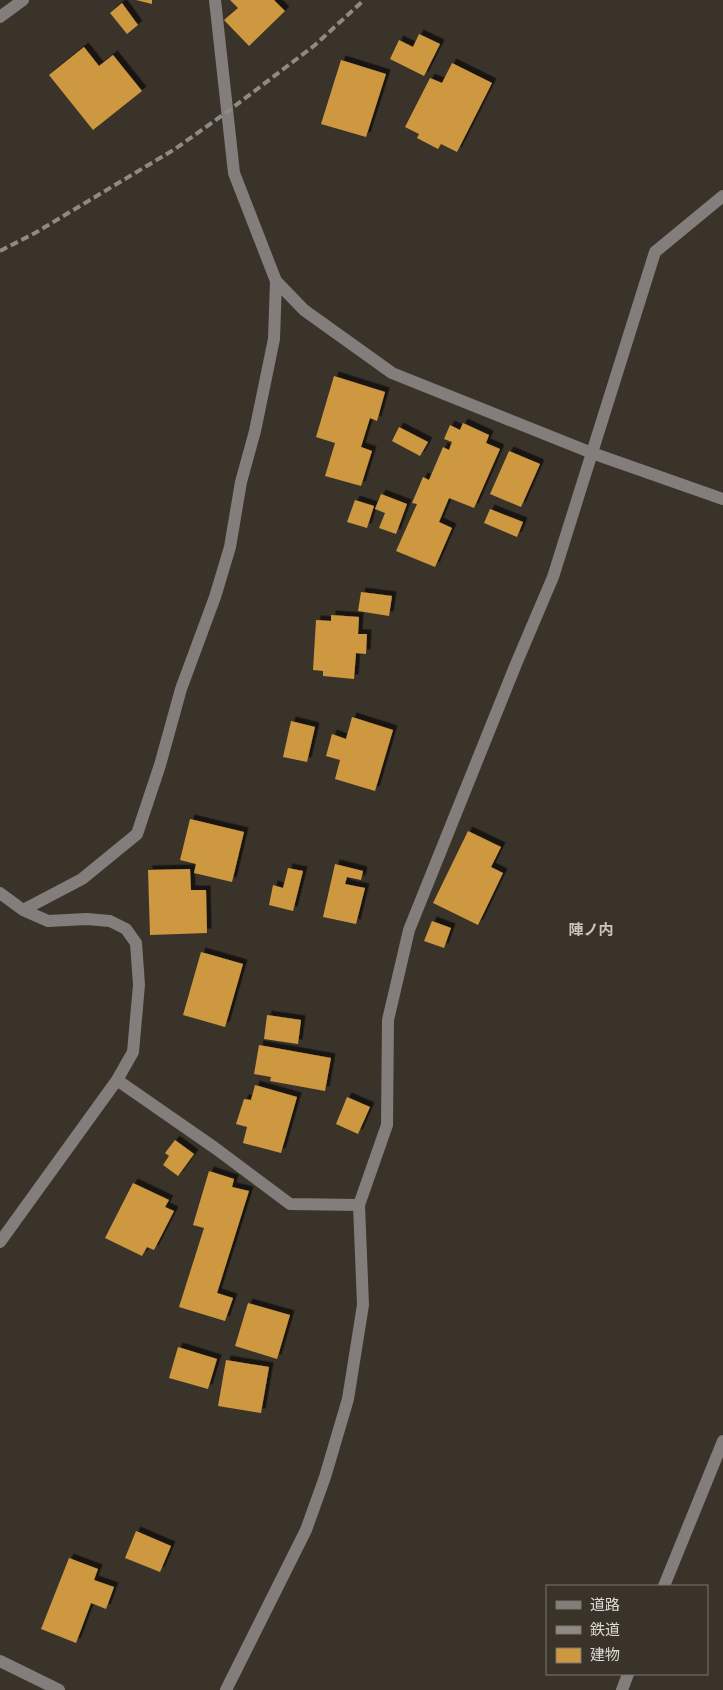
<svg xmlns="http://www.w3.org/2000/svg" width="723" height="1690" font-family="Roboto,'Noto Sans JP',sans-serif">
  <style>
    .building { fill: #cd9841; filter: url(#shadow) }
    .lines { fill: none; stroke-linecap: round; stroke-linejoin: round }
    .minor { stroke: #837d7c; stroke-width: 12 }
    .rail { stroke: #8f8a83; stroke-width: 4; stroke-dasharray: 8 4; stroke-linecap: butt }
    .labels { text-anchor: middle; stroke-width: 5; stroke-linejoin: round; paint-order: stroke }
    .neighbourhood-label { font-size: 15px; font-weight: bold; fill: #cdc5ba; stroke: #39332a }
  </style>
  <defs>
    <filter id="shadow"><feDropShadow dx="4.5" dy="-4.5" stdDeviation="0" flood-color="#0009"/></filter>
  </defs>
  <rect width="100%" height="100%" fill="#39332a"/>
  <path class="building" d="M136 0H152V4Z
    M230 0H274L285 11 249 46 224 20 238 8Z
    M122 3 138 25 127 34 110 13Z
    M419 34 440 44 424 76 390 59 399 40 413 47Z
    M84 47 99 66 113 55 142 91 93 130 49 75Z
    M341 60 386 74 366 137 321 124Z
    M452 63 492 83 457 152 441 144 438 149 417 138 419 134 405 127 430 78 442 83Z
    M334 376 385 392 377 421 370 418 361 447 372 451 361 486 325 476 335 443 316 437Z
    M463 423 489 435 486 443 500 449 474 508 449 498 439 522 452 528 435 567 396 551 417 504 412 503 423 477 429 480 443 447 449 450 452 442 444 439 450 425 460 430Z
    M399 427 428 442 420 456 392 441Z
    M509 451 540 464 521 507 490 494Z
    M381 494 407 504 396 534 379 528 385 513 375 509Z
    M355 500 374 506 367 528 347 522Z
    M490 509 523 522 517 537 484 523Z
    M361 592 392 596 389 616 358 611Z
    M331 615 359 617 358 634H367L366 654 356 653 354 679 323 676V671L313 670 316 620 331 621Z
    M352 717 393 730 375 791 335 779 340 760 326 756 332 734 346 739Z
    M291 721 315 727 307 762 283 757Z
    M190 819 244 832 232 882 194 873 196 864 180 860Z
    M468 831 501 847 491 867 503 873 478 925 433 903Z
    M335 864 363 871 361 880 347 877 345 884 365 888 356 924 323 917Z
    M288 868 303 871 293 911 269 905 273 885 283 888Z
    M190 869 191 890H206L207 933 150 935 148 870Z
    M432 921 451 928 444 948 424 941Z
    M201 952 243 964 225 1027 183 1015Z
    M267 1015 301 1020 298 1044 264 1039Z
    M259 1045 331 1058 325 1091 270 1081 271 1077 254 1074Z
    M255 1085 297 1097 281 1153 243 1143 247 1127 236 1124 244 1099 251 1100Z
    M347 1097 370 1107 358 1134 336 1124Z
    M175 1140 194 1154 178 1176 163 1165 169 1156 165 1153Z
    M209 1171 234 1179 232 1187 249 1191 217 1293 233 1298 225 1321 179 1307 204 1228 193 1225Z
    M133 1183 169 1200 165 1207 174 1211 154 1250 147 1247 142 1256 105 1238Z
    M248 1303 290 1315 277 1359 235 1346Z
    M178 1347 217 1359 208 1389 169 1378Z
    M226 1360 269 1367 261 1413 218 1406Z
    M136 1531 171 1546 160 1572 125 1558Z
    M69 1558 98 1569 94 1580 114 1587 106 1609 91 1603 76 1643 41 1629Z"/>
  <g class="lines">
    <path class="minor" d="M215 0 234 173 276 281 304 310 392 373 592 453 723 499
      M0 17 23 0
      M0 893 23 910 48 921 87 919 110 921 126 929 136 943 139 985 133 1052 117 1080 0 1242
      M23 910 82 879 137 834 160 765 181 689 215 597 230 547 241 482 255 431 274 339 276 281
      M117 1080 215 1148 290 1204 359 1205
      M664 1586 723 1441
      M0 1661 59 1690
      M226 1690 306 1530 325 1477 348 1399 363 1305 359 1205 387 1125 388 1020 409 930 516 664 553 577 655 252 723 196
      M622 1690 628 1674"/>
    <path class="rail" d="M0 251 35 233 175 149 227 112 315 45 364 0"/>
  </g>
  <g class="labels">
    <g class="neighbourhood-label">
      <text x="591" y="935">陣ノ内</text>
    </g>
  </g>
  <rect x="546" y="1585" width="162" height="90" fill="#39332a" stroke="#7b766e"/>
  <rect x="556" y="1601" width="25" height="8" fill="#837d7c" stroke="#7b766e"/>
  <text x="590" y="1610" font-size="15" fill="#dedad4">道路</text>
  <rect x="556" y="1626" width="25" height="8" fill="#8f8a83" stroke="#7b766e"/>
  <text x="590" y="1635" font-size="15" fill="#dedad4">鉄道</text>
  <rect x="556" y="1648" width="25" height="15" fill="#cd9841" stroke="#7b766e"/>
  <text x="590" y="1660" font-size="15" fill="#dedad4">建物</text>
</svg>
